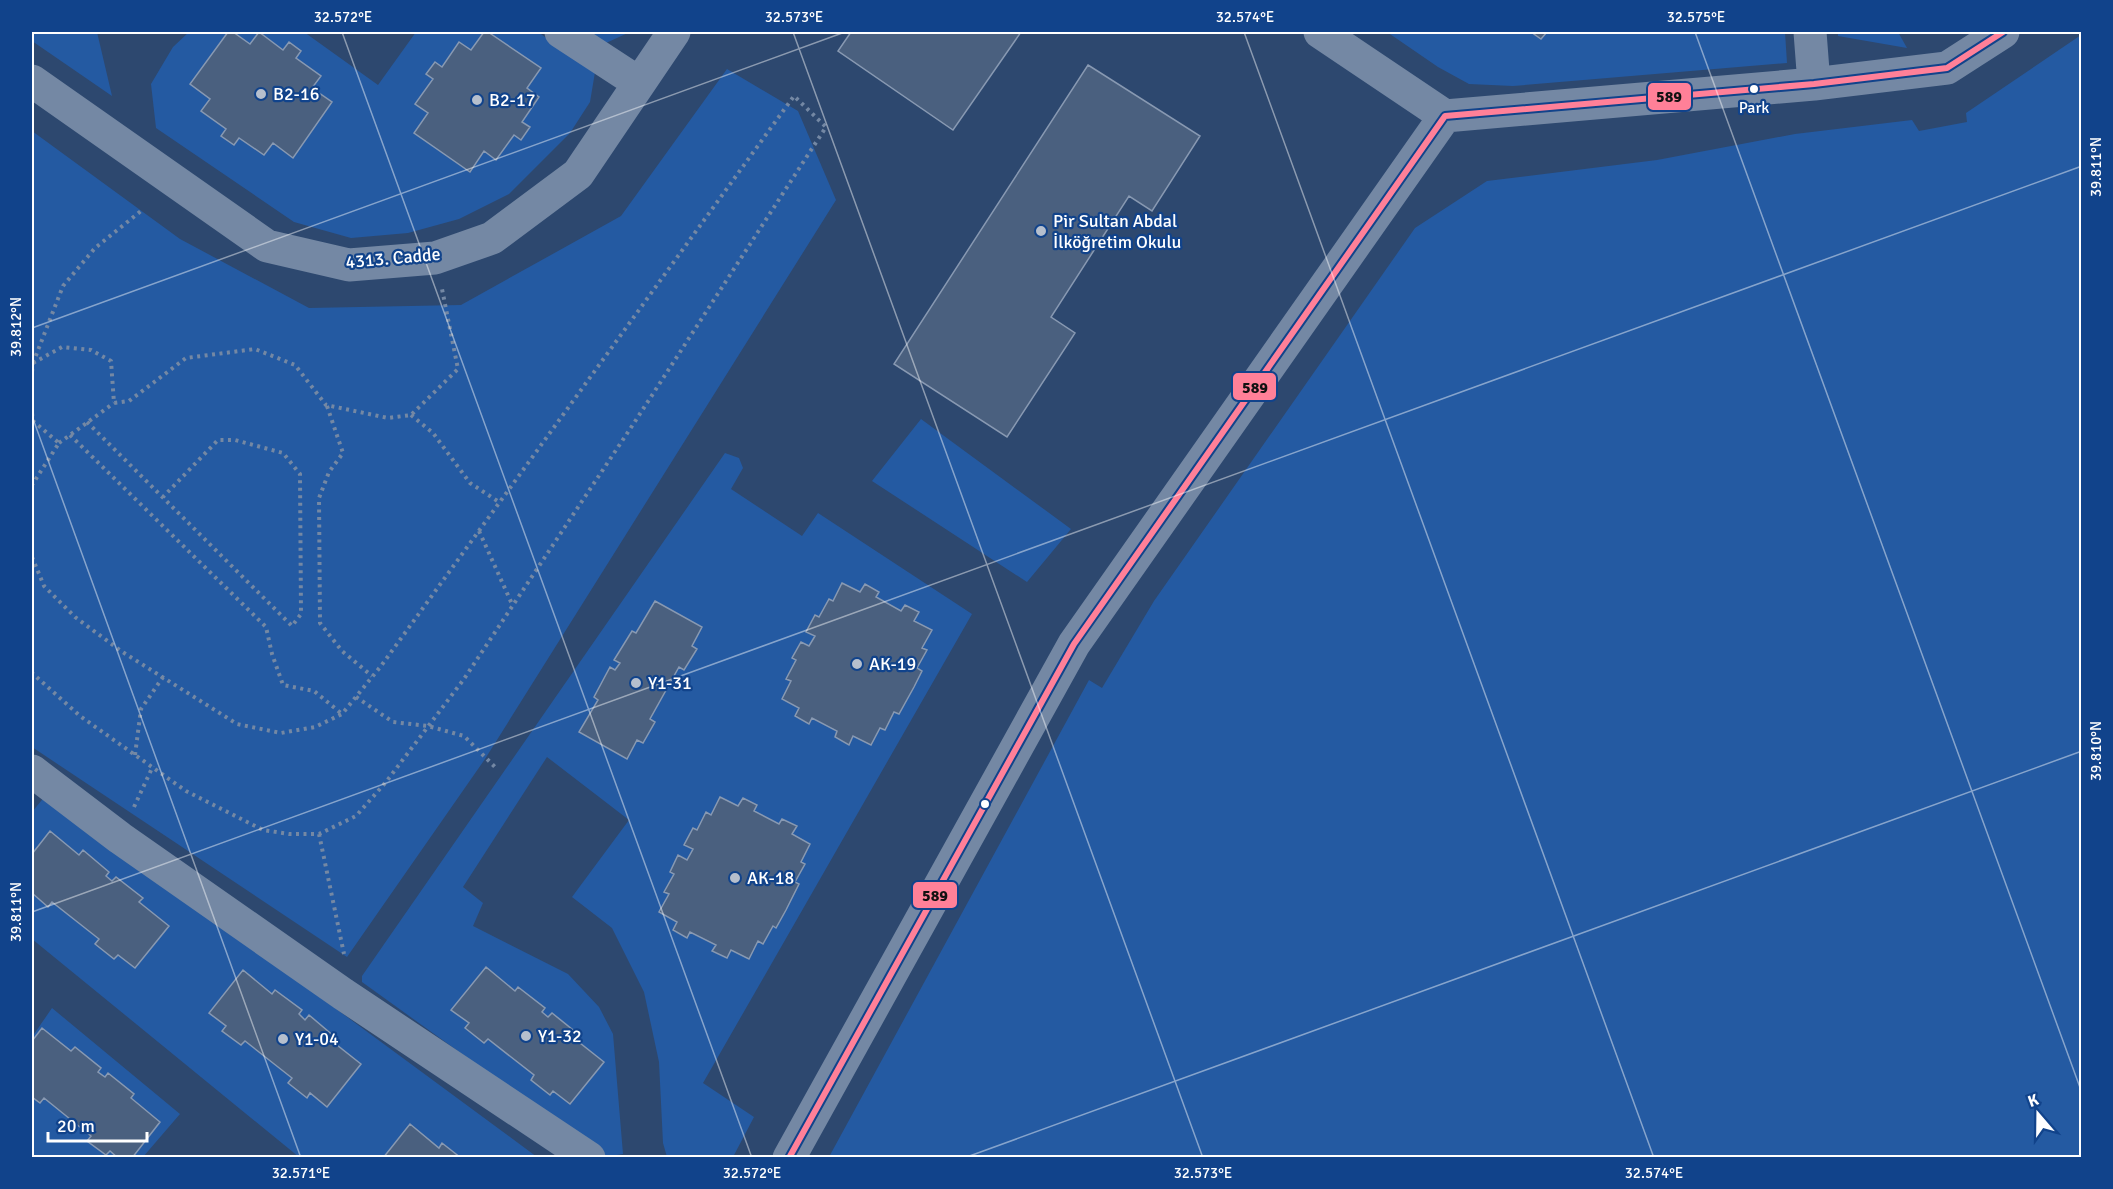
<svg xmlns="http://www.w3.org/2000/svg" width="2113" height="1189" font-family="Signika,sans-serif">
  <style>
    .green { fill: #245aa2 }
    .building { fill: #4a607f; stroke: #8899b2; stroke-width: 1.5 }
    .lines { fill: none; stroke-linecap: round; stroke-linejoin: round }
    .path { stroke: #7488a4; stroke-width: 4; stroke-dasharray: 3 4.5; stroke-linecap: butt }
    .minor { stroke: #7488a4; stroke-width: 33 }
    .bus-1-casing { stroke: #11438b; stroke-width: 10 }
    .bus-1 { stroke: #ff8098; stroke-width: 6 }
    .ticks { fill: none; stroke: #fff; stroke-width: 1.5; stroke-opacity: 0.45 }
    .bus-dot { fill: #fff; stroke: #11438b; stroke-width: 2 }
    .poi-dot { fill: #b6bfcd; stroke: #11438b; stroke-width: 2 }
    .labels { text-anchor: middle; stroke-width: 4.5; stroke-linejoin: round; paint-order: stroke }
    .bus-label { font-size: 16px; fill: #fff; stroke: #11438b }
    .poi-label { font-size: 18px; fill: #fff; stroke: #11438b; text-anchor: start }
    .street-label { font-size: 18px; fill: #fff; stroke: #11438b }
    .line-badge { stroke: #11438b; stroke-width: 2 }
    .pale-badge-label { font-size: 16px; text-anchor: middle; font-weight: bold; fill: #111 }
    .neatline { fill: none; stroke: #fff; stroke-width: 2 }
    .ticks-label { font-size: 15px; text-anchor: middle; fill: #fff }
  </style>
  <rect width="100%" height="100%" fill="#2d486f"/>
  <path class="green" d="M32 32H97L112 96 32 41Z
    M189 32H304L378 85 416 32H538L595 72 590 102 570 133 509 194 459 219 408 233 351 238 294 222 156 128 151 84 173 47Z
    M590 32H630L606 43Z
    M1387 32H1785L1787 63 1513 86 1469 84 1438 67Z
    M1838 32H1898L1907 48 1838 36Z
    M2081 35V1157H829L1089 680 1102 688 1154 601 1415 228 1487 181 1657 160 1795 134 1912 120 1919 131 1967 122 1966 113Z
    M727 69 798 111 836 200 485 759 347 957 32 747V131L180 239 309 308 461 305 621 216Z
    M921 419 1071 529 1027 582 872 481Z
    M725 453 739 458 743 468 731 489 802 536 818 513 972 614 703 1083 754 1117 733 1157H667L663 1143 659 1062 644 992 612 928 572 897 629 820 547 757 463 887 483 903 473 926 568 974 599 1007 613 1034 623 1154 605 1157 362 982V976Z
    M46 795 537 1157H299L32 939V812Z
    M52 1008 180 1114 143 1157 32 1158V1037Z"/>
  <path class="building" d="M228 32H233L250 44 259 32 283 50 289 42 301 51 296 58 321 76 312 88 332 102 293 158 273 143 264 155 239 138 234 145 221 136 226 129 201 111 210 99 190 84Z
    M484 32H488L541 68 527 88 539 97 522 122 530 127 521 140 514 135 496 160 484 151 470 172 414 133 428 113 415 104 433 79 426 74 435 62 442 67 459 42 471 50Z
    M851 32H1021L953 130 838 51Z
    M1531 32H1547L1541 39Z
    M1088 65 1200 136 1152 211 1129 196 1051 317 1075 333 1007 437 894 364Z
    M842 583 860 592 865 584 879 592 876 597 901 611 905 605 919 612 914 621 932 630 922 648 927 650 917 668 922 671 914 687 899 714 894 712 885 730 880 728 871 745 853 736 849 745 835 737 837 731 812 718 809 724 795 716 799 708 782 699 791 681 786 679 796 660 792 658 801 642 809 646 815 636 806 632 815 615 819 617 829 599 833 601Z
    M655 601 702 627 692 646 697 649 684 670 679 667 650 719 655 722 643 743 637 740 627 759 579 732 598 700 594 697 610 667 615 670 620 663 614 660 632 631 636 633Z
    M720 797 738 806 743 798 757 805 754 811 779 824 782 819 797 826 792 834 810 844 801 862 805 864 795 882 799 884 786 910 776 928 773 926 763 944 758 941 749 959 731 950 727 958 712 951 716 945 690 932 687 938 673 930 677 922 659 912 669 894 664 892 674 874 670 872 678 855 687 860 693 849 684 845 693 828 697 830 706 812 711 815Z
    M50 831 79 855 83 850 109 872 106 876 112 881 116 877 143 898 139 902 169 926 135 968 118 955 114 959 95 944 99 939 52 902 48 907 32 893 33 887 32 854Z
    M486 967 515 991 518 987 545 1008 542 1012 548 1017 552 1013 578 1034 575 1039 604 1062 570 1104 553 1091 550 1095 531 1080 534 1075 488 1039 484 1043 465 1028 469 1023 451 1010Z
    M243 970 272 994 275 990 302 1010 299 1014 305 1020 309 1015 335 1037 332 1041 361 1064 327 1107 310 1093 307 1098 288 1083 292 1078 245 1041 241 1045 222 1031 226 1026 209 1013Z
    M42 1028 71 1051 75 1047 101 1068 98 1072 105 1077 108 1073 134 1094 131 1098 160 1122 132 1158H118L110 1151 106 1155 87 1141 91 1136 44 1098 40 1103 32 1097V1041Z
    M410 1124 439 1148 442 1143 461 1158H383Z"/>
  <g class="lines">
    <path class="path" d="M32 362 33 363 32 372
      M33 363 62 347 91 350 111 361 114 403 129 401 186 358 255 349 295 365 326 405 388 418 411 415 458 369 442 289
      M33 363 63 286 95 248 141 211
      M327 406 343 453 329 472 319 498 320 623 342 651 372 676
      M32 413 33 421 59 443 32 485
      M411 415 433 433 470 483 499 502
      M87 422 292 626 301 614 300 474 283 453 235 440H218L163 497
      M70 435 266 627 272 654 283 685 314 691 342 714
      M59 443 114 403
      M479 531 512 604
      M32 557 44 586 75 617 121 651 237 724 281 733 315 727 342 714 381 666 794 96 826 127 634 423 464 679 386 782 356 816 319 834H289L263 830 186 791 80 716 32 673
      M356 697 393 722 428 726 464 736 496 768
      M135 755 141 709 163 677
      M134 807 153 766
      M319 834 344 954"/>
    <path class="minor" d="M561 32 639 83
      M1320 32 1445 116 1814 84 1947 68 2003 32
      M1810 32 1814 84
      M32 81 267 246 349 265 435 258 492 238 578 174 674 32
      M32 771 120 838 343 994 589 1158
      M789 1158 1074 644 1445 116"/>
    <defs>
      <path id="bus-1" d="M789 1158 1074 644 1445 116 1814 84 1947 68 2003 32"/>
    </defs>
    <use href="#bus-1" class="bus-1-casing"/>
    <use href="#bus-1" class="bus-1"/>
  </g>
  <path class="ticks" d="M342 32 752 1158M793 32 1203 1158M1244 32 1654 1158M1695 32 2082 1093M32 328 845 32M32 416 301 1158M32 912 2082 166M964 1158 2082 751"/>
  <g class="bus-dot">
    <circle cx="1754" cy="89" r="5"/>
    <circle cx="985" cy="804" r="5"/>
  </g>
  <g class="poi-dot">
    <circle cx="261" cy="94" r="6"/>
    <circle cx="477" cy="100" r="6"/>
    <circle cx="1041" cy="231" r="6"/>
    <circle cx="857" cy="664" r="6"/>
    <circle cx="636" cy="683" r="6"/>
    <circle cx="735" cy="878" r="6"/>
    <circle cx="526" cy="1036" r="6"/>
    <circle cx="283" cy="1039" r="6"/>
  </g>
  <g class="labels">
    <g class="bus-label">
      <text x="1754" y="113">Park</text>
    </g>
    <g class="poi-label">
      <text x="273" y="100">B2-16</text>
      <text x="489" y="106">B2-17</text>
      <text x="1053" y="227">Pir Sultan Abdal<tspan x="1053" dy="21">İlköğretim Okulu</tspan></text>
      <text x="869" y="670">AK-19</text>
      <text x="648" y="689">Y1-31</text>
      <text x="747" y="884">AK-18</text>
      <text x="538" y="1042">Y1-32</text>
      <text x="295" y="1045">Y1-04</text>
    </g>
    <g class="street-label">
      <text transform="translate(393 258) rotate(-5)" y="6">4313. Cadde</text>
    </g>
  </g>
  <g class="line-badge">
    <rect x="1647" y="82" width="45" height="29" rx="6" fill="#ff8098"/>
    <rect x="1232" y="372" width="45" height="29" rx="6" fill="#ff8098"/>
    <rect x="912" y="881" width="46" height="28" rx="6" fill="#ff8098"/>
  </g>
  <g class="pale-badge-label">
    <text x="1669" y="102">589</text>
    <text x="1255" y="393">589</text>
    <text x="935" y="901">589</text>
  </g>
  <rect width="2113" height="1189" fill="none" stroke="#11438b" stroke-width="66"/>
  <g transform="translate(2038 1114) rotate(340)" stroke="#11438b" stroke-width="4.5" paint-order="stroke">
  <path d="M0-4.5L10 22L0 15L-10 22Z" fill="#ffffff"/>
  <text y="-9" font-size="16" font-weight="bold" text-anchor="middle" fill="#ffffff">K</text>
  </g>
  <path d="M48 1132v9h99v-9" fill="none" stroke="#ffffff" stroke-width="3"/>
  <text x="57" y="1132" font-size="18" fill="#ffffff" stroke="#11438b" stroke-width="4.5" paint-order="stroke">20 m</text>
  <rect x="33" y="33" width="2047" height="1123" class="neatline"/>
  <g class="ticks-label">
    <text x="343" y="22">32.572°E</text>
    <text x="794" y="22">32.573°E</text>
    <text x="1245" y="22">32.574°E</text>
    <text x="1696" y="22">32.575°E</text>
    <text transform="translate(2096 167) rotate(-90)" y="5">39.811°N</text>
    <text transform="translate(16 327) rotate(-90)" y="5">39.812°N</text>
    <text transform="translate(2096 751) rotate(-90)" y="5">39.810°N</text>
    <text transform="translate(16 912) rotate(-90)" y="5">39.811°N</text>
    <text x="301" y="1178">32.571°E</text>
    <text x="752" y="1178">32.572°E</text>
    <text x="1203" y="1178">32.573°E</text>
    <text x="1654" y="1178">32.574°E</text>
  </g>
</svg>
